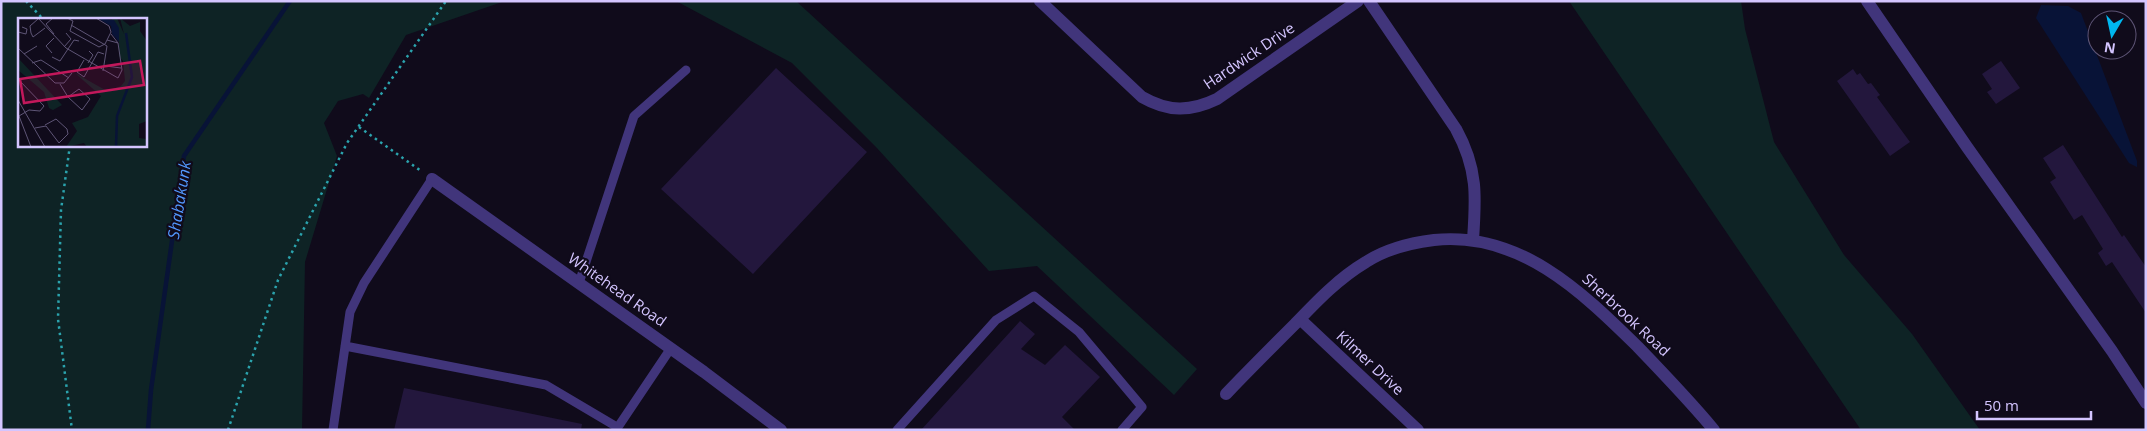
<svg xmlns="http://www.w3.org/2000/svg" width="2147" height="431" font-family="'Open Sans',sans-serif">
  <style>
    .green { fill: #0e2325; fill-rule: evenodd }
    .water { fill: #081337 }
    .lines { fill: none; stroke-linecap: round; stroke-linejoin: round }
    .stream { stroke: #081337; stroke-width: 4.5 }
    .building { fill: #23173d }
    .path { stroke: #2ba3ad; stroke-width: 2.5; stroke-dasharray: 2.5 4; stroke-linecap: butt }
    .service { stroke: #41357b; stroke-width: 9 }
    .minor { stroke: #41357b; stroke-width: 12 }
    .labels { text-anchor: middle; stroke-width: 4.5; stroke-linejoin: round; paint-order: stroke }
    .street-label { font-size: 15px; fill: #d4c5ff; stroke: #100b1b }
    .water-label { font-size: 16px; font-style: italic; fill: #5398ff; stroke: #100b1b }
    .inset-river { fill: none; stroke: #081337; stroke-width: 2.5 }
    .inset-road { fill: none; stroke: #5e5576; stroke-width: 1 }
    .view { fill: #c2185b; fill-opacity: 0.15; stroke: #c2185b; stroke-width: 2.5 }
    .inset-edge { fill: none; stroke: #d4c5ff; stroke-width: 2.5 }
  </style>
  <rect width="100%" height="100%" fill="#100b1b"/>
  <path class="green" d="M1 1H505L406 35 369 98 363 94 338 101 324 123 337 156 305 262 302 430H1ZM19 19H145V145H19Z
    M676 1H796L1197 369 1174 395 1037 266 989 271 876 147 792 63Z
    M1569 1H1741L1745 29 1774 142 1844 255 1912 334 1980 430H1861Z"/>
  <path class="water" d="M2041 5 2068 6 2081 13 2137 161V167L2129 163 2036 18Z"/>
  <g class="lines">
    <path class="stream" d="M148 430 151 390 184 156 290 1"/>
  </g>
  <path class="building" d="M2001 61 2020 88 1996 104 1987 92 1992 89 1982 74Z
    M776 68 867 152 753 274 661 189Z
    M1853 69 1857 75 1860 73 1868 84 1871 83 1880 95 1877 97 1910 142 1890 156 1837 81Z
    M2063 145 2122 237 2124 235 2146 267V313L2112 262 2106 266 2098 253 2103 249 2082 215 2074 220 2050 182 2056 178 2043 158Z
    M1020 321 1035 334 1021 349 1045 365 1065 345 1100 377 1062 417 1075 430H921Z
    M404 388 582 424 581 430H394Z"/>
  <g class="lines">
    <path class="path" d="M26 1 43 19
      M359 127 421 171
      M70 145 61 210 58 319 72 430
      M228 430 278 280 347 143 446 1"/>
    <path class="service" d="M579 283 634 116 686 70
      M345 346 546 385 617 427
      M333 430 350 312 364 283 432 179
      M616 430 671 348
      M897 430 996 320 1034 296 1079 332 1142 407 1122 430"/>
    <path class="minor" d="M1040 1 1142 97C1168 112 1190 112 1217 99L1358 1
      M1369 1 1456 129C1478 169 1476 197 1473 240
      M1867 1 1967 147 2112 351 2146 403
      M432 179 704 372 781 430
      M1300 319 1418 430
      M1226 394C1249 370 1272 347 1295 324 1317 301 1339 278 1366 262 1386 249 1410 243 1434 240 1519 231 1581 291 1637 346 1663 373 1690 401 1714 430"/>
  </g>
  <g class="labels">
    <g class="street-label">
      <text transform="translate(1249 56) rotate(-34)" y="5">Hardwick Drive</text>
      <text transform="translate(617 290) rotate(35)" y="5">Whitehead Road</text>
      <text transform="translate(1626 315) rotate(43)" y="5">Sherbrook Road</text>
      <text transform="translate(1370 363) rotate(43)" y="5">Kilmer Drive</text>
    </g>
    <g class="water-label">
      <text transform="translate(179 200) rotate(-81)" y="6">Shabakunk</text>
    </g>
  </g>
  <g transform="translate(18 18)">
    <rect width="129" height="129" fill="#100b1b"/>
    <path d="M93 0H99L106 16 102 0 112 8 122 4V13L129 23V103L121 106V120L129 121V129H69L66 125 48 129 59 113 54 105 70 99 83 78 57 55 89 73 103 68 107 63 105 43 101 38V11ZM0 40 44 87 35 92 31 90 26 74 0 52Z" fill="#0e2325"/>
    <path d="M79 0 96 2 101 10V24L94 16 93 8Z" fill="#081337"/>
    <path class="inset-river" d="M98 129 99 98 114 59 108 15"/>
    <path class="inset-road" d="M20 0 48 30 100 60 104 52 100 25M35 0 28 6 36 16M49 0 55 3 52 13 81 29 87 26 93 14 91 8 78 0M20 1 12 8 13 15 15 19 27 10M53 7 89 28 85 53M0 14 8 16 9 11 4 9M89 22 100 25 93 16M46 29 53 21 48 15M0 30 37 65H46L54 55M34 35 28 28 36 20M6 36 19 28M34 39 42 43 56 22 61 23M66 42 59 54 66 59 80 34 86 36M14 45 23 42 51 60M70 45 75 37 71 33M88 48 103 50M0 61 26 88 22 93 11 92 1 98 13 129M42 66 50 79M61 71 72 81 64 92 50 79ZM0 82 27 129M17 110 28 108 41 125 50 116 49 111 38 101 27 107"/>
    <path class="view" d="M122 43 126 67 6 85 2 61Z"/>
    <rect width="129" height="129" class="inset-edge"/>
  </g>
  <rect width="2147" height="431" fill="none" stroke="#d4c5ff" stroke-width="5"/>
  <g transform="translate(2112 35) rotate(189)"><circle r="24" fill="#100b1b" stroke="#5e5576"/>
  <path d="M0-4L9 19L0 12L-9 19Z" fill="#00b7f0"/>
  <text y="-8" font-size="14" font-weight="bold" text-anchor="middle" fill="#d4c5ff">N</text>
  </g>
  <path d="M1977 411v8h114v-8" fill="none" stroke="#d4c5ff" stroke-width="2.5"/>
  <text x="1984" y="411" font-size="15" fill="#d4c5ff" stroke="#100b1b" stroke-width="4" paint-order="stroke">50 m</text>
</svg>
